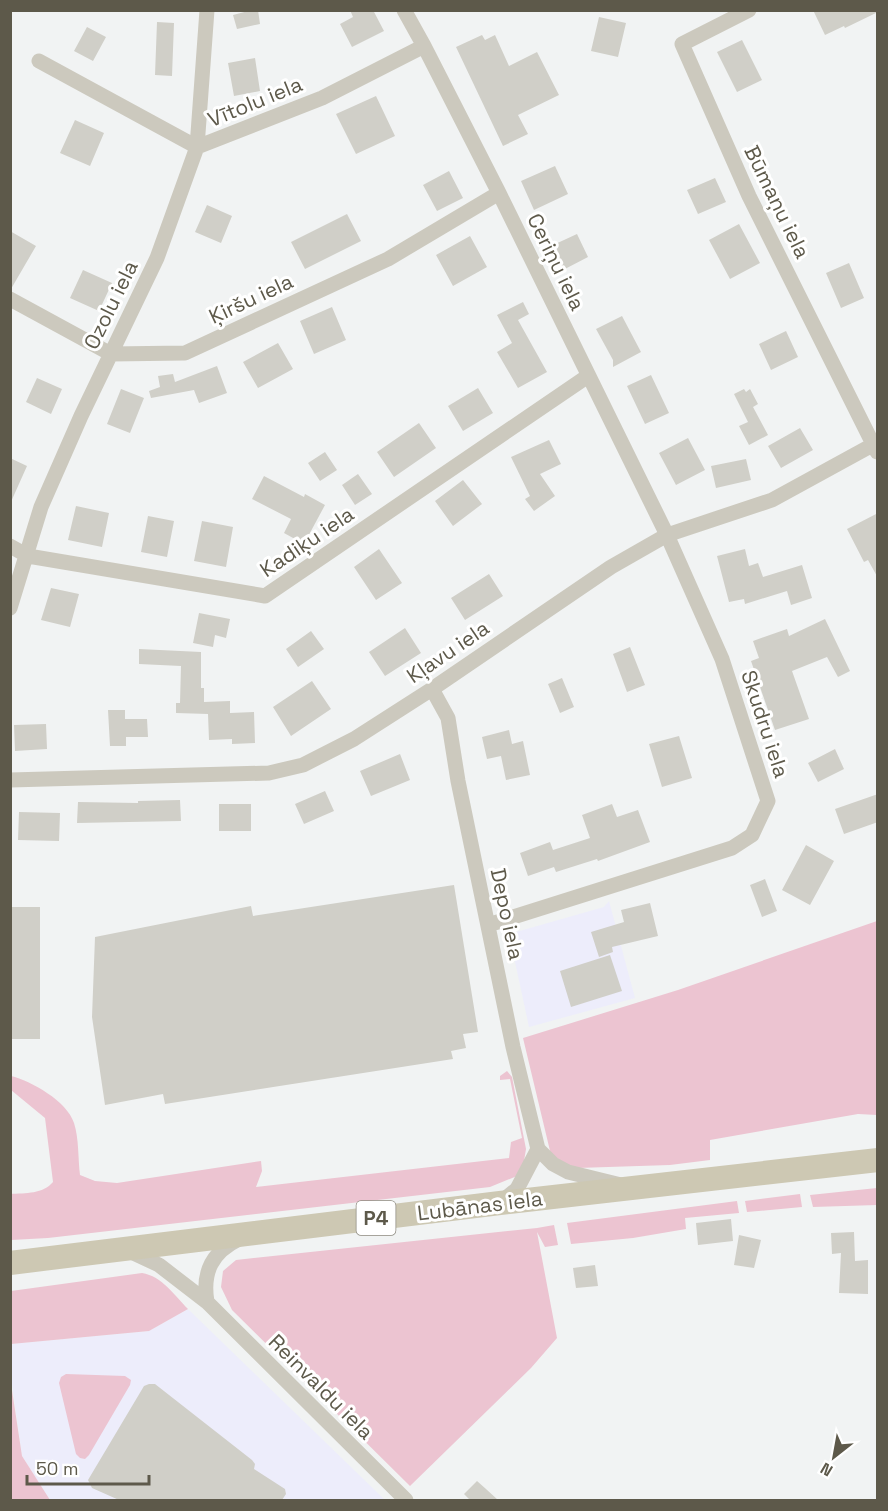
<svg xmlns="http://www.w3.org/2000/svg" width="888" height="1511" font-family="'Space Grotesk',sans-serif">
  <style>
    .commercial { fill: #ededfb }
    .green { fill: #ecc4d1 }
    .building { fill: #d0cfc8 }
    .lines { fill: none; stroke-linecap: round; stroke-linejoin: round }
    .street { stroke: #ccc9be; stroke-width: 15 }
    .primary { stroke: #cdc8b3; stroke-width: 24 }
    .labels { text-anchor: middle; stroke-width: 6; stroke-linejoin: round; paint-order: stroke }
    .shield { fill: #fff; stroke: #8e8b80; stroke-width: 1.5 }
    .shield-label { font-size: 20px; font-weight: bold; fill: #5d594a }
    .street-label { font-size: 21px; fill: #5d594a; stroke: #fff }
  </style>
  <rect width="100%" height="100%" fill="#f1f3f3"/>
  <path class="commercial" d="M609 901 635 998 529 1027 509 934 604 907Z
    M188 1309 385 1500H50L22 1456 11 1377 10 1344 149 1331Z"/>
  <path class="green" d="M877 921V1115L858 1114 710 1140V1160L670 1165 577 1168 568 1165 551 1155 523 1038 678 990Z
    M507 1071 512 1077 526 1149 524 1161 517 1176 490 1187 48 1238 11 1240 10 1194C26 1193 43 1194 53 1182L45 1118 11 1090V1076C31 1081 67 1101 74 1123 79 1138 78 1159 80 1175L95 1181 117 1183 261 1161 262 1171 256 1187 509 1158 511 1142 522 1138 510 1079 500 1080V1076Z
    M877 1188V1205L813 1207 810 1195Z
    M800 1194 802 1207 747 1212 745 1201Z
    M737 1201 739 1213 685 1218 686 1229 633 1238 571 1244 567 1223Z
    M554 1225 558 1245 545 1247 537 1232 557 1338 531 1368 410 1486 232 1310 221 1287 223 1271 236 1260 537 1228Z
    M142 1273C162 1276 175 1296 188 1309L149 1331 11 1344V1291Z
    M66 1374 125 1376 131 1380 130 1385 89 1455 85 1459 80 1458 76 1454 59 1383 61 1377Z
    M10 1377 22 1456 50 1500H11Z"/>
  <path class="building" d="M252 10H258L260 24 237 29 233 15Z
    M350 10H373L384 31 352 47 340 24 353 17Z
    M813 10H878V12L845 28 844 26 825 35Z
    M599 17 626 23 618 57 591 51Z
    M157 22 174 23 172 76 155 75Z
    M87 27 106 37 93 61 74 51Z
    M482 35 485 40 495 35 509 66 537 52 559 95 518 115 528 134 503 146 456 47Z
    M742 40 762 80 737 92 717 52Z
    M255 58 260 91 234 96 228 63Z
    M376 96 395 136 356 154 336 114Z
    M75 120 104 133 90 166 60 153Z
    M555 166 568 194 534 210 521 181Z
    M449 171 463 198 437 211 423 185Z
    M715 178 726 202 698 214 687 190Z
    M207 205 232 216 221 243 195 232Z
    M347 214 361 241 305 269 291 242Z
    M739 224 760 263 730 279 709 240Z
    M10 231 36 246 11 289H10Z
    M577 234 588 257 563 270 551 246Z
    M470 236 487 267 453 286 436 255Z
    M849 263 864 298 841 308 826 273Z
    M83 270 112 283 99 311 70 298Z
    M523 302 529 314 518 320 547 372 518 388 497 352 512 343 497 315Z
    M332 307 346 340 314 354 300 321Z
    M622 316 641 352 613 367V360L596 329Z
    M786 331 798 357 771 370 759 344Z
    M278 343 293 369 258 388 243 362Z
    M217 366 227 393 199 403 194 390 151 398 149 391 160 387 158 376 173 374 175 382Z
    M651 375 669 413 645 424 627 386Z
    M37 378 62 389 51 414 26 402Z
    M478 388 493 413 463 431 448 406Z
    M121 389 144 398 130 433 107 424Z
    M744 389 746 392 750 389 758 404 753 407 768 435 749 445 739 426 748 422 734 394Z
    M419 423 436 448 394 477 377 452Z
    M800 428 813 450 781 468 768 446Z
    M688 438 705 470 676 485 659 453Z
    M549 440 561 464 540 474 555 496 534 511 525 499 530 496 511 457Z
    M325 452 337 470 320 481 308 463Z
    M10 458 27 466 10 504Z
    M746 459 751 480 716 488 711 466Z
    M358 474 372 494 355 505 342 485Z
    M264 476 304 497 305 494 325 505 304 544 284 533 291 519 252 499Z
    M463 480 482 504 453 526 435 501Z
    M76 506 109 513 102 547 68 540Z
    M878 513V578L868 560 864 562 847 529Z
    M148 516 174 521 167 557 141 552Z
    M202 521 233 527 226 567 194 561Z
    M379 549 402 583 376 600 354 567Z
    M745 549 749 566 758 563 763 577 802 565 812 598 791 605 787 591 745 604 744 599 729 602 717 556Z
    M489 574 503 596 465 620 451 598Z
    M51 588 79 594 70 627 41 620Z
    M199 613 230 619 226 638 215 635 213 647 193 643Z
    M825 619 850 671 838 677 827 657 792 671 809 719 775 730 751 661 759 658 753 641 787 629 789 636Z
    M405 628 421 653 385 676 369 652Z
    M311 631 324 649 298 667 286 649Z
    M630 647 645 685 627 692 613 654Z
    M139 649 201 652V688H204V702L230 701V713L254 712 255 743 232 744V739L209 740 208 714 176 713V703H180L181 666 139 664Z
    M562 678 574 707 560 713 548 684Z
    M312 681 331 709 291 736 273 707Z
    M108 710H125V719H147L148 737H126V746H110Z
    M46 724 47 749 15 751 14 725Z
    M509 730 512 744 523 741 530 775 506 780 501 756 487 759 482 737Z
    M679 736 692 778 662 787 649 744Z
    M835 749 844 769 818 782 808 763Z
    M400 754 410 780 371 796 360 771Z
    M325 791 334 811 304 824 295 804Z
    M878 794V822L844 834 835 809Z
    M180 800 181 821 77 823 78 802 138 803V801Z
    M219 804H251V831H219Z
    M612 804 617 817 638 810 650 842 598 861 597 859 556 872 554 867 528 876 520 853 550 842 553 850 590 838 582 815Z
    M19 812 60 813 59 841 18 840Z
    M806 845 834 861 810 905 782 890Z
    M765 879 777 911 762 917 750 885Z
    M454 885 478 1032 463 1034 466 1048 451 1051 453 1059 165 1104 163 1094 105 1105 92 1017 95 937 251 906 253 916Z
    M650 903 658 936 612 947 613 952 599 957 591 932 624 922 621 910Z
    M10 907H40V1039H10Z
    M610 955 622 991 571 1007 560 971Z
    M731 1219 733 1241 698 1245 696 1223Z
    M854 1232 855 1261 868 1260V1294L839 1293 841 1253 832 1254 831 1233Z
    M739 1235 761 1240 754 1268 734 1265Z
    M595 1265 598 1286 576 1288 573 1268Z
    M149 1384H155L252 1460 255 1464 254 1469 285 1489 286 1494 282 1500H119L92 1488 88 1480 144 1386Z
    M477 1481 486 1489 498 1500H470L464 1494Z"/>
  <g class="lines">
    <path class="street" d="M404 10 424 46 499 193 667 535 722 659 768 801 752 835 732 848 488 925
      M749 10 682 44 749 196 877 452
      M39 61 197 147
      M197 147 322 98 424 46
      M10 299 111 354 185 353 388 259 499 193
      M10 546 28 556 265 596 588 376
      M10 608 41 507 81 416 157 258 197 147 207 10
      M432 689 448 718 458 781 513 1047 538 1149 553 1164 568 1172 621 1185
      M10 780 269 773 303 765 354 739 432 689 611 567 667 535 772 500 878 442
      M501 1202 517 1189 538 1149
      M129 1251 159 1265 207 1302 406 1500
      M207 1302C202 1272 212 1252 239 1239"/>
    <path class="primary" d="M10 1263 500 1203 878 1160"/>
  </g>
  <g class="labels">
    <rect class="shield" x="356.5" y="1201" width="39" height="34" rx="4.5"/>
    <g class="shield-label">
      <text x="376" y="1225">P4</text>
    </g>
    <g class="street-label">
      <text transform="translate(255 102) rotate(-22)" y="7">Vītolu iela</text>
      <text transform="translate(777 202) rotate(64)" y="7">Būmaņu iela</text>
      <text transform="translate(556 262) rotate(64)" y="7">Ceriņu iela</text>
      <text transform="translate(251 299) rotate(-25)" y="7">Ķiršu iela</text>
      <text transform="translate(111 305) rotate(-64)" y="7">Ozolu iela</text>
      <text transform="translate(307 542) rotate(-34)" y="7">Kadiķu iela</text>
      <text transform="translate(448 652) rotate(-34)" y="7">Kļavu iela</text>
      <text transform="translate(765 724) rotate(72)" y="7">Skudru iela</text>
      <text transform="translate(507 914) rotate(78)" y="7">Depo iela</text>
      <text transform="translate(480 1206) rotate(-7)" y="7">Lubānas iela</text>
      <text transform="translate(321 1387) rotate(45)" y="7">Reinvaldu iela</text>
    </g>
  </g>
  <rect width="888" height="1511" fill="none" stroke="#5d594a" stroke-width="24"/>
  <g transform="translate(834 1457) rotate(211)" stroke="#ffffff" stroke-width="4.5" paint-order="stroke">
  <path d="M0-4.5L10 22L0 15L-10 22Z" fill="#5d594a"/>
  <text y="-9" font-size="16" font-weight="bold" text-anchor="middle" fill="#5d594a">N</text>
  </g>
  <path d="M27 1475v9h122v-9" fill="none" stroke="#5d594a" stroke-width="3"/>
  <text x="36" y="1475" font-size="18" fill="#5d594a" stroke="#ffffff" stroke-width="4.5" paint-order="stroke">50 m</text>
</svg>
